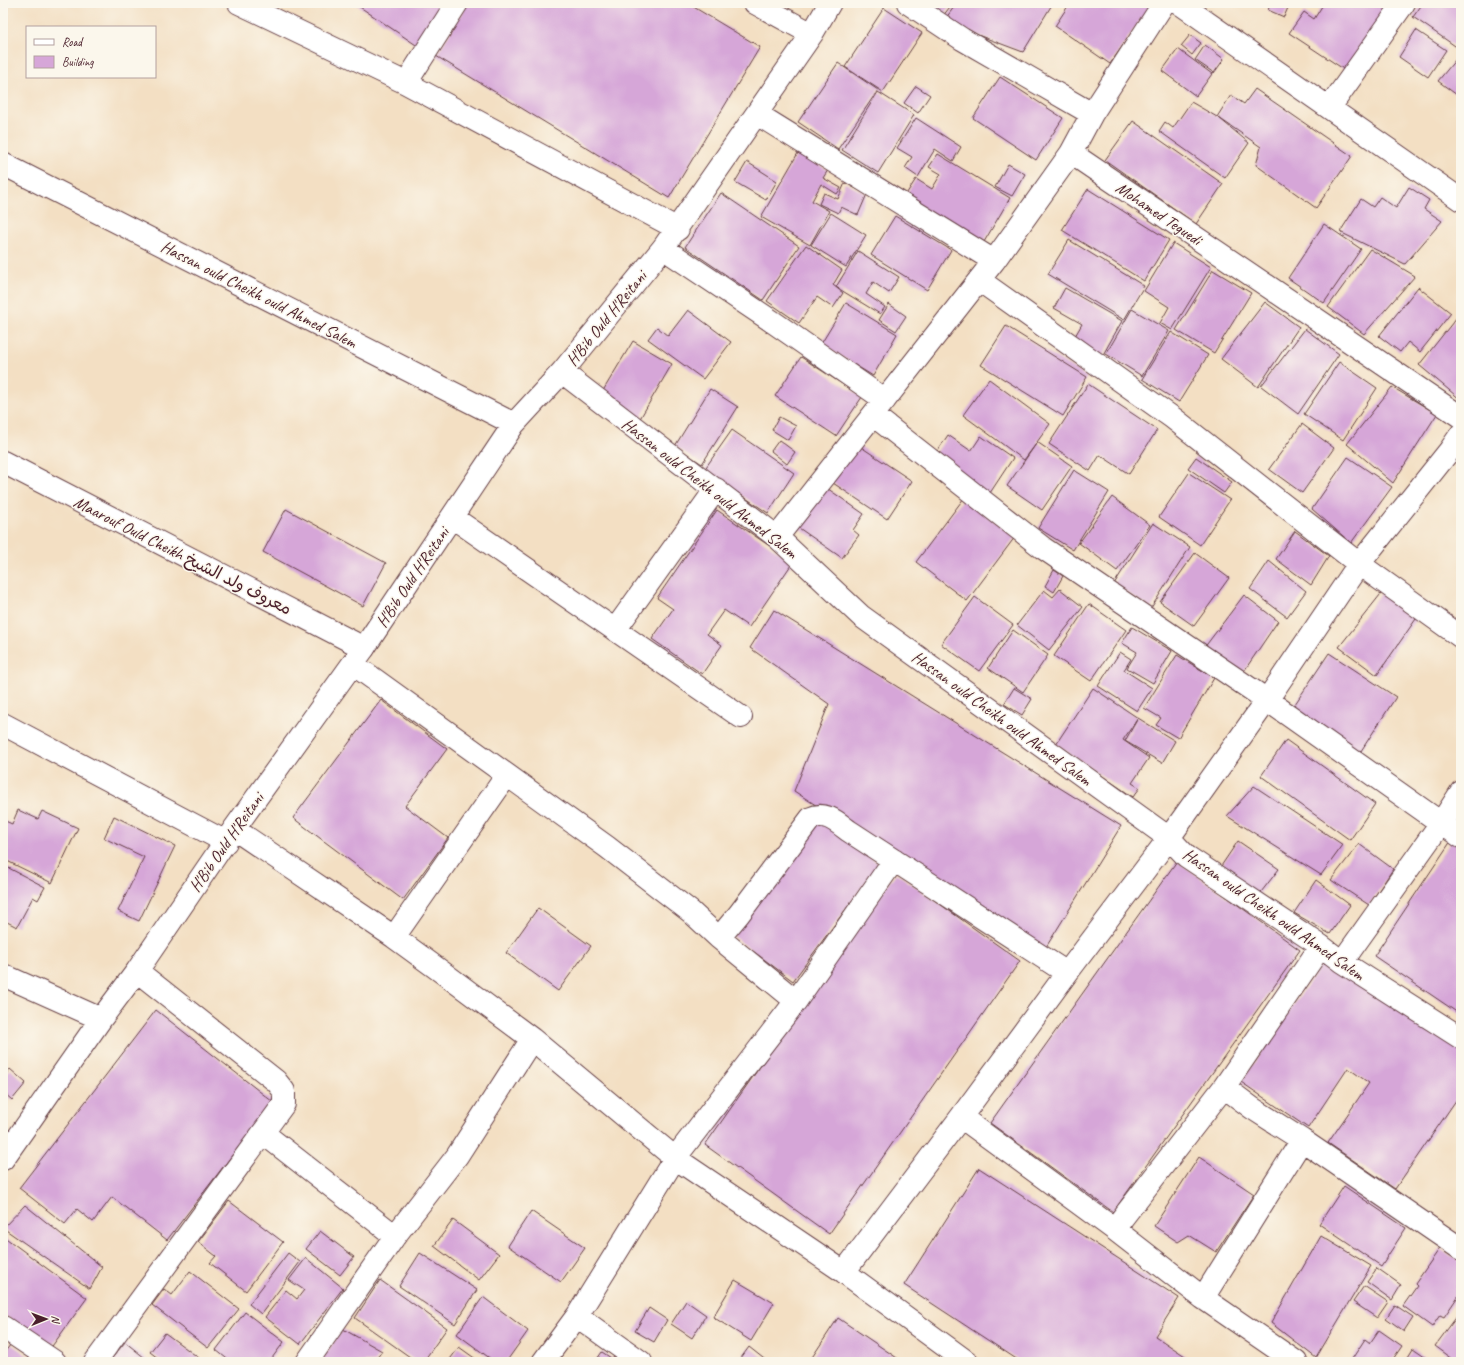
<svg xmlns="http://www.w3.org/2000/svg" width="1464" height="1365" font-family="Caveat,'Playpen Sans Arabic',sans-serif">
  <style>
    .building { fill: #d6a6d8 }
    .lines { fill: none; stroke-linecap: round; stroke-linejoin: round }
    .minor-casing { stroke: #633c42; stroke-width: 24 }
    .tertiary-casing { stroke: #633c42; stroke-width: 24 }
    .minor { stroke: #fff; stroke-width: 22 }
    .tertiary { stroke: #fff; stroke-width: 22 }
    .labels { text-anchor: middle; stroke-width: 3; stroke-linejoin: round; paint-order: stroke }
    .street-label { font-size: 17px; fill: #4a1f2b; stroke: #fbf7ec }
  </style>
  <rect width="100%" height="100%" fill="#fbf7ec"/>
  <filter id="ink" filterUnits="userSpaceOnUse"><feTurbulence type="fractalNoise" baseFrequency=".025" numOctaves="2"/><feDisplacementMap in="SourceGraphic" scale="8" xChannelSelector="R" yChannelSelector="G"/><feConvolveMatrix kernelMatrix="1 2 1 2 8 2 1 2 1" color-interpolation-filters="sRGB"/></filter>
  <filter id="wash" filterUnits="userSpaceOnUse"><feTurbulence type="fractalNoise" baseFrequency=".012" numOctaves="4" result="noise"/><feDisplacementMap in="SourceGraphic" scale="16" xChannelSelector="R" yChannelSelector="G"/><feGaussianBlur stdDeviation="0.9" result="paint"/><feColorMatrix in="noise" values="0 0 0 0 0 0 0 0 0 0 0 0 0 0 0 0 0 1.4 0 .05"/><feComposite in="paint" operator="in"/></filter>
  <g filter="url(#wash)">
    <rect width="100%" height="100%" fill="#f3dfc3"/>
    <g id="blocks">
      <path class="building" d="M354 3H453L422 49Z
        M468 3H687L760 47 669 198 436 56Z
        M915 3H953L939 21Z
        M957 3H1053L1023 52 943 22Z
        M1070 3H1152L1110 64 1055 26Z
        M1271 3H1290L1284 17 1268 10Z
        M1324 3H1394L1348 72 1289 33 1304 12 1314 19Z
        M1423 3H1461V44L1458 48 1413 17Z
        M884 8 922 33 883 92 845 67Z
        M1416 30 1446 50 1428 77 1399 57Z
        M1190 35 1201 43 1192 55 1181 46Z
        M1205 45 1224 59 1214 73 1195 60Z
        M1178 49 1212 74 1196 96 1162 71Z
        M1461 53V98L1438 81Z
        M838 63 878 90 838 149 798 122Z
        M1000 77 1063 118 1036 160 973 118Z
        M916 86 930 95 918 113 904 103Z
        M1255 89 1352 156 1316 208 1256 165 1261 147 1219 118 1249 143 1225 178 1159 131 1165 122 1173 128 1191 102 1217 117 1231 95 1244 104Z
        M878 92 914 115 878 173 842 150Z
        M916 118 961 147 953 161 935 149 918 177 905 168 912 157 897 148Z
        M1133 121 1223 184 1196 224 1105 160Z
        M798 153 828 170 823 178 841 188 837 194 821 184 812 201 829 211 810 245 761 217Z
        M938 154 1010 198 981 247 903 199 916 179 932 189 941 174 929 167Z
        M747 162 777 181 766 200 735 182Z
        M1008 164 1025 174 1012 196 995 187Z
        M845 183 867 194 858 215 841 207 838 213 819 204 824 193 838 199Z
        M1409 187 1429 200 1424 209 1442 221 1405 264 1340 232 1361 199 1373 207 1380 197 1396 208Z
        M1088 189 1169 240 1144 281 1062 230Z
        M721 193 799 246 763 300 685 247Z
        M831 213 866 235 846 267 811 245Z
        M895 216 951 250 927 290 871 255Z
        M1324 224 1361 249 1324 303 1288 278Z
        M1069 240 1144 286 1124 320 1048 274Z
        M1173 243 1211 267 1172 330 1160 323 1169 307 1144 291Z
        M806 245 842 270 833 285 843 293 833 308 817 297 799 323 767 301Z
        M1370 249 1415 276 1364 334 1328 307Z
        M858 251 899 277 889 293 873 282 866 294 885 307 880 314 836 287Z
        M1213 270 1251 293 1214 353 1176 330Z
        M1418 287 1451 313 1420 352 1408 342 1400 352 1379 336Z
        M1065 288 1122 321 1100 360 1071 343 1082 324 1054 308Z
        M1265 302 1299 327 1258 387 1221 359Z
        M846 303 897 334 873 376 821 344Z
        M889 304 906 316 896 331 879 320Z
        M1132 309 1169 331 1142 376 1106 354Z
        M688 310 731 342 703 379 648 339 657 327 668 336Z
        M1461 312V400L1419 365Z
        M1006 326 1087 377 1063 416 981 365Z
        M1305 329 1339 354 1298 414 1261 386Z
        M1171 332 1208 355 1179 402 1142 379Z
        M633 341 672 364 638 422 598 399Z
        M801 357 862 397 836 436 775 396Z
        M1339 362 1377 388 1343 440 1304 414Z
        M989 379 1050 424 1037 442 1072 466 1042 510 1007 486 1036 444 1024 460 963 415Z
        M1088 384 1157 430 1129 474 1100 455 1090 471 1049 444Z
        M1392 387 1437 414 1393 483 1347 444Z
        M710 389 738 407 702 464 675 446Z
        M779 417 796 426 788 440 772 430Z
        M1302 424 1334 448 1302 493 1269 469Z
        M732 430 794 473 768 513 704 470Z
        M948 435 971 451 981 436 1013 458 988 496 932 459Z
        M779 440 795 452 787 464 771 451Z
        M855 443 912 481 887 519 830 481Z
        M1196 457 1232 482 1224 493 1188 468Z
        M1348 457 1392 487 1351 543 1312 509Z
        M1074 470 1109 492 1073 550 1038 528Z
        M1189 473 1230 500 1200 545 1159 517Z
        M824 486 864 514 853 530 859 535 842 558 796 526Z
        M1112 497 1150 525 1117 571 1079 543Z
        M964 498 1015 537 967 601 916 562Z
        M286 509 386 563 363 606 263 552Z
        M717 510 793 562 749 627 724 610 707 634 722 645 702 674 652 639 673 609 657 598Z
        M1153 523 1190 547 1151 608 1114 584Z
        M1295 531 1329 556 1311 585 1276 559Z
        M1195 553 1229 578 1194 626 1160 602Z
        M1269 561 1306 591 1287 617 1250 589Z
        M1054 570 1063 576 1054 592 1045 586Z
        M1060 589 1083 607 1049 650 1017 625 1044 590 1053 597Z
        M1384 590 1418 616 1377 675 1339 647Z
        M1244 595 1278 621 1240 677 1204 648Z
        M975 597 1013 625 979 671 941 644Z
        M1089 604 1126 630 1091 681 1054 656Z
        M774 610 1121 826 1043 952 794 791 829 704 750 648Z
        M1132 627 1172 651 1153 683 1127 668 1137 652 1122 643Z
        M1013 630 1048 655 1023 692 988 668Z
        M1120 652 1131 659 1124 670 1152 688 1137 711 1098 686Z
        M1329 653 1396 697 1359 754 1291 710Z
        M1177 655 1214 678 1178 738 1156 725 1161 718 1144 708Z
        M1014 688 1032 699 1022 715 1004 704Z
        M1093 688 1138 718 1123 740 1149 758 1132 783 1140 788 1133 797 1056 744Z
        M381 700 447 749 405 806 448 838 403 900 293 818Z
        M1138 718 1175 741 1162 763 1125 741Z
        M1286 740 1375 804 1350 840 1261 776Z
        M1254 786 1343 845 1321 875 1227 816Z
        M18 810 38 819 42 811 78 828 52 883 3 859V820L12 824Z
        M114 816 175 846 139 921 118 911 144 857 104 838Z
        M819 819 879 864 793 981 733 936Z
        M1238 841 1279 869 1258 896 1217 872Z
        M1451 841 1461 848V1015L1374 956Z
        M1359 844 1393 869 1369 905 1331 880Z
        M1177 861 1300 950 1113 1212 990 1123Z
        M3 865 45 887 38 900 33 897 17 927 3 920Z
        M896 873 1020 961 829 1234 705 1145Z
        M1316 880 1350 905 1330 934 1294 913Z
        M538 908 591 946 558 991 506 953Z
        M1326 958 1461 1051V1093L1395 1189 1328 1143 1369 1083 1348 1068 1308 1128 1241 1082Z
        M156 1010 273 1102 167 1240 112 1197 93 1222 77 1209 65 1224 19 1188Z
        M10 1069 26 1083 12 1100 3 1092V1077Z
        M1199 1157 1254 1194 1216 1252 1189 1235 1178 1242 1154 1226Z
        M979 1168 1179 1298 1155 1336 1194 1362H1021L904 1285Z
        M1344 1186 1406 1228 1381 1266 1319 1224Z
        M229 1201 283 1242 246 1291 210 1263 216 1256 198 1242Z
        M25 1205 102 1267 90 1289 3 1228Z
        M531 1211 585 1248 561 1282 508 1246Z
        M453 1220 499 1254 479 1280 434 1246Z
        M320 1231 354 1257 340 1275 306 1249Z
        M3 1236 87 1298 50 1349 3 1314Z
        M1321 1236 1371 1266 1316 1358 1271 1323Z
        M1440 1248 1461 1263V1292L1444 1317 1440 1315 1432 1327 1403 1306 1417 1286 1415 1284Z
        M288 1253 300 1262 261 1314 249 1304Z
        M420 1253 477 1290 455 1324 399 1286Z
        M306 1258 343 1288 300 1344 265 1317 286 1290 297 1299 304 1290 289 1280Z
        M1377 1268 1401 1285 1392 1300 1367 1282Z
        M190 1271 239 1309 208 1348 152 1305 164 1289 172 1295Z
        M380 1280 447 1328 423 1362H417L355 1318Z
        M735 1280 774 1303 751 1341 713 1317Z
        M1364 1286 1388 1302 1377 1318 1353 1302Z
        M483 1297 528 1331 506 1362H495L457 1334Z
        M686 1301 706 1315 692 1338 671 1324Z
        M1395 1305 1413 1317 1404 1331 1386 1318Z
        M649 1308 667 1320 654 1342 635 1331Z
        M1461 1311V1362H1457L1435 1346Z
        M245 1312 284 1342 269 1362H231L216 1350Z
        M838 1318 903 1362H809Z
        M343 1329 382 1351 374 1362H320Z
        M1379 1330 1402 1346 1391 1362H1355L1352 1359 1365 1339 1370 1343Z
        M165 1333 199 1358 196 1362H163L150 1352Z
        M125 1342 150 1362H109Z
        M11 1344 36 1362H3V1354Z
        M459 1347 480 1362H448Z
        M749 1347 768 1362H738Z
        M1413 1349 1432 1362H1405Z
        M602 1352 617 1362H595Z"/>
    </g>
  </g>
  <g filter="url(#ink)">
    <use href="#blocks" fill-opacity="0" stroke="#633c42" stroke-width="1"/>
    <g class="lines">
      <defs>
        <path id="minor" d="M239 3 406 83 678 229
          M755 3 812 34
          M908 3 962 39 1092 114
          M1164 3 1092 114 1071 153 1461 417
          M1179 3 1461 200
          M406 83 457 3
          M1330 107 1404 3
          M757 114 994 261
          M3 164 514 424
          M663 248 776 324 885 400
          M979 280 1173 418 1359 564 1461 637
          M562 372 777 537 861 616 1169 838 1186 856 1321 946 1342 962 1461 1038
          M873 415 1043 548 1267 700 1461 837
          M452 517 741 717
          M777 537 994 261 1071 153
          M615 630 716 489
          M353 664 607 847 691 912 719 938 796 1001
          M3 724 226 842
          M234 829 394 937 442 972 532 1039 675 1158 844 1272 967 1362
          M394 937 507 775
          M719 938 739 914 811 818C826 811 838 823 849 831L1067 973
          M1342 962 1441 823 1461 792
          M3 975 101 1019
          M1224 1087 1252 1108 1302 1140 1461 1249
          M961 1117 1114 1229 1203 1298 1296 1362
          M263 1133 395 1236
          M3 1159 101 1019 137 971 234 829 364 648 514 424 562 372 663 248 812 34 830 3
          M1114 1229 1224 1087 1321 946
          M844 1272 961 1117 1067 973 1169 838 1267 700 1359 564 1450 450 1461 434
          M1203 1298 1302 1140
          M577 1316 641 1362
          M3 1327 55 1362
          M95 1362 284 1104V1091L276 1081 137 971
          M307 1362 395 1236 457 1156 532 1039
          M543 1362 577 1316 675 1158 796 1001 894 860"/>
        <path id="tertiary" d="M3 462 364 648"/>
      </defs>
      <use href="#minor" class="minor-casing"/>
      <use href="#tertiary" class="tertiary-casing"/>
      <use href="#minor" class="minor"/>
      <use href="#tertiary" class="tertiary"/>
    </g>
  </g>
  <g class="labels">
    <g class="street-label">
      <text transform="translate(1159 213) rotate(34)" y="6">Mohamed Teguedi</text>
      <text transform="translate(259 294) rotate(27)" y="6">Hassan ould Cheikh ould Ahmed Salem</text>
      <text transform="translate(606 318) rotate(-51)" y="6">H'Bib Ould H'Reitani</text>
      <text transform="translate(710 488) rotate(38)" y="6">Hassan ould Cheikh ould Ahmed Salem</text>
      <text transform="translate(183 555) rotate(27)" y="6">Maarouf Ould Cheikh معروف ولد الشيخ</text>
      <text transform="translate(412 577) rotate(-56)" y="6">H'Bib Ould H'Reitani</text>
      <text transform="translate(1002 718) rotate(36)" y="6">Hassan ould Cheikh ould Ahmed Salem</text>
      <text transform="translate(226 842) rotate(-55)" y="6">H'Bib Ould H'Reitani</text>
      <text transform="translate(1274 914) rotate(35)" y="6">Hassan ould Cheikh ould Ahmed Salem</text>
    </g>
  </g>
  <rect width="1464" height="1365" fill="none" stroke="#fbf7ec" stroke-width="16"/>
  <rect x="26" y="26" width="130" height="52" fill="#fbf7ec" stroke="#b4a19f"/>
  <rect x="34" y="39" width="20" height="6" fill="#ffffff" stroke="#b4a19f"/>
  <text x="62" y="46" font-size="12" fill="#4a1f2b">Road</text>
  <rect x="34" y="56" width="20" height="12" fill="#d6a6d8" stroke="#b4a19f"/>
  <text x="62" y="66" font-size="12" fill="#4a1f2b">Building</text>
  <g transform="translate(46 1319) rotate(89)" stroke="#fbf7ec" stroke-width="3" paint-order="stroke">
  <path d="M0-3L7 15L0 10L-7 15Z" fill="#4a1f2b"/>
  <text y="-6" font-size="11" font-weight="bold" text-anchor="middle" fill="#4a1f2b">N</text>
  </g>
</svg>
